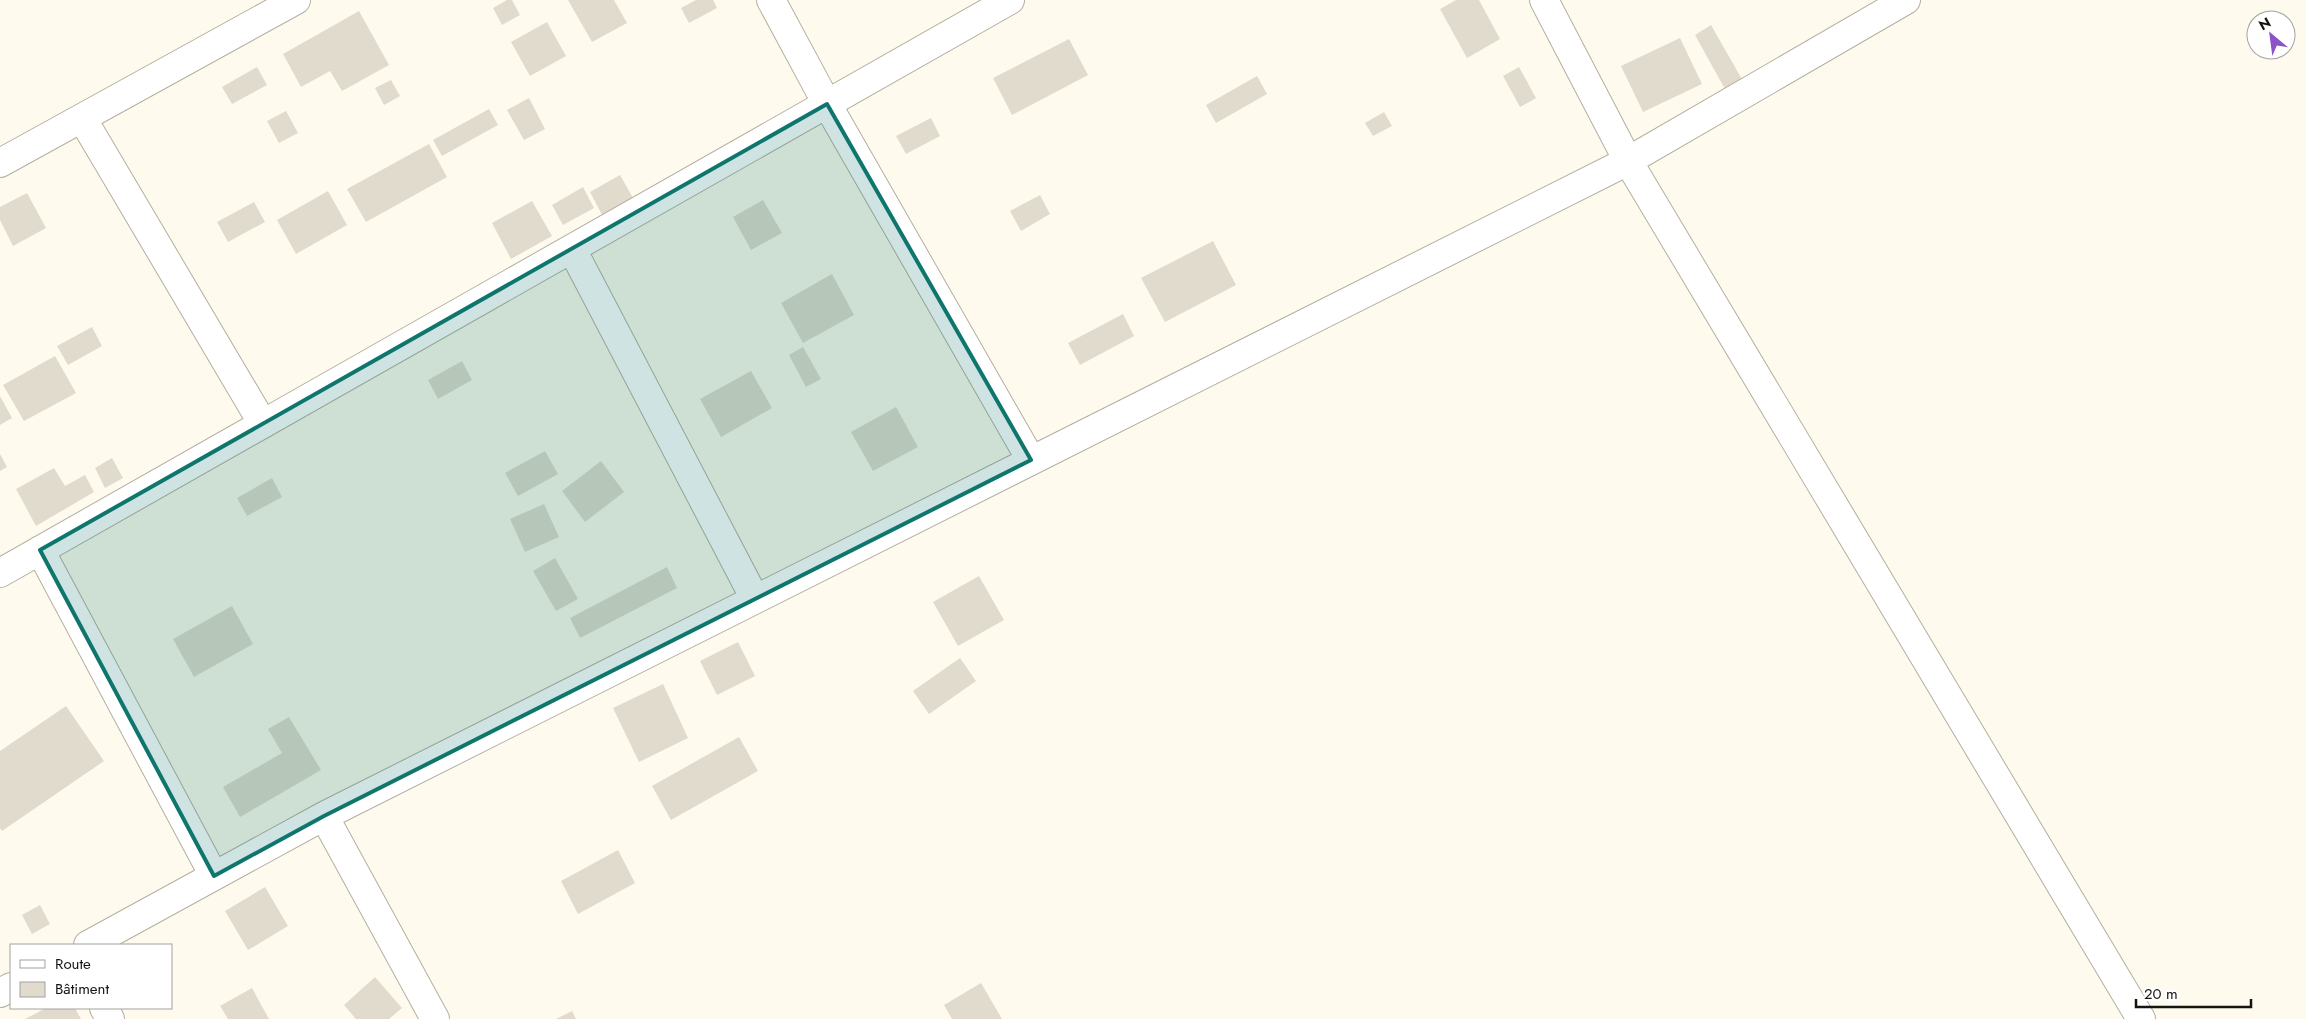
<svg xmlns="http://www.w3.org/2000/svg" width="2306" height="1019" font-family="Jost,sans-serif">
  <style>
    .building { fill: #e0dbcc }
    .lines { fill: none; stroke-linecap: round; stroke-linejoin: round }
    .street-casing { stroke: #b4afa0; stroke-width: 30 }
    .street { stroke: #fff; stroke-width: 28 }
    .marked { fill: #0f766e; fill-opacity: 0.2; stroke: #0f766e; stroke-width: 4; stroke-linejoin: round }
  </style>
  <rect width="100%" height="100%" fill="#fefbee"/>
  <path class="building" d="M507 0H512L520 15 502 25 493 8Z
    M568 0H614L627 23 592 42Z
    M696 0H713L717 8 689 23 681 8Z
    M1456 0H1479L1500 39 1467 58 1440 9Z
    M359 11 389 65 342 91 330 71 301 87 283 54Z
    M547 22 566 56 530 76 511 42Z
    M1711 25 1743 81 1726 91 1695 35Z
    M1680 38 1702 84 1643 112 1621 66Z
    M1069 39 1088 75 1012 115 993 78Z
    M257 67 267 85 232 104 222 87Z
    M1519 67 1536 98 1520 107 1503 76Z
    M1257 76 1267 94 1216 123 1206 105Z
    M391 80 400 96 384 105 375 88Z
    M529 98 545 129 524 140 507 110Z
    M489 109 498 125 442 156 433 140Z
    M286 111 298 133 279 143 267 121Z
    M1384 112 1392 126 1373 136 1365 123Z
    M931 118 940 136 906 154 896 136Z
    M429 144 447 177 366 222 347 189Z
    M620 175 633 198 602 215 590 192Z
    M583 187 594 208 563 225 552 205Z
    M328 191 347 225 296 254 277 220Z
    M27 193 46 228 13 246 0 220V207Z
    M1040 195 1050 214 1021 231 1010 211Z
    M763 200 782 233 751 250 733 217Z
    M532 201 552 236 511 259 492 223Z
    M254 202 265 222 228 242 217 222Z
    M1213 241 1236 285 1165 322 1141 278Z
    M832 274 854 315 803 343 781 303Z
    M1123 314 1134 336 1080 365 1068 343Z
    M92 327 102 346 68 365 57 346Z
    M803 347 821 379 806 387 789 355Z
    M55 356 76 393 24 421 3 385Z
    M462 361 472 380 438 399 428 380Z
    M751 371 772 408 721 437 700 399Z
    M0 396 12 418 0 425Z
    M896 407 918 447 873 471 851 432Z
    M545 451 558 474 518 496 505 473Z
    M0 454 7 467 0 471Z
    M112 458 123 478 105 488 95 468Z
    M601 461 624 492 585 522 562 491Z
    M54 468 65 486 85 475 94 492 36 526 16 489Z
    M272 478 282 497 247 516 237 498Z
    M544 504 559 537 525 552 510 519Z
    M555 558 578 599 556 611 533 571Z
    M667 567 677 588 580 638 570 618Z
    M979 576 1004 620 958 646 933 602Z
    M232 606 253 644 194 677 173 639Z
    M738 642 755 676 717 695 700 661Z
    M960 658 976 681 929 714 913 691Z
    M663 684 688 738 639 762 613 708Z
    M66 706 104 761 2 831 0 828V751Z
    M289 717 321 770 240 817 223 787 282 753 268 729Z
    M739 737 758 771 671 820 652 786Z
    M618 850 635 883 578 914 561 881Z
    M265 887 288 926 248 950 225 911Z
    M40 905 50 924 32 934 22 915Z
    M375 977 402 1008 389 1019H356L344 1005Z
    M981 983 1002 1019H952L944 1005Z
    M252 988 269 1019H228L220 1006Z
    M46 1008H75L81 1019H25Z
    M572 1011 576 1019H556Z"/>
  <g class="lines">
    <defs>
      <path id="street" d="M771 0 827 104 1031 460
        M1544 0 1628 161 2141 1019
        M82 118 263 424
        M0 163 296 0
        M572 249 755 599
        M40 550 214 876
        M0 573 1010 0
        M324 816 435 1019
        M88 945 324 816 1628 161 1906 0
        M0 993 11 987
        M104 1008 110 1019"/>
    </defs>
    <use href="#street" class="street-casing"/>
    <use href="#street" class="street"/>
  </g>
  <path class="marked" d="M827 104 1031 460 324 816 214 876 40 550Z"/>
  <rect x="10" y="944" width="162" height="65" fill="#ffffff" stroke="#a2a19f"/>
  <rect x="20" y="960" width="25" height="8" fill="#ffffff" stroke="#a2a19f"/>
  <text x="55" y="969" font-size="15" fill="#16140f">Route</text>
  <rect x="20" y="982" width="25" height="15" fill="#e0dbcc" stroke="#a2a19f"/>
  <text x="55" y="994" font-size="15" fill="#16140f">Bâtiment</text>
  <g transform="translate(2271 35) rotate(331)"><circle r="24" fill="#ffffff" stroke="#a2a19f"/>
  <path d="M0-4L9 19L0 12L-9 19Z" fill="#8b52c9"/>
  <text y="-8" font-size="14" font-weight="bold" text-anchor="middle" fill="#16140f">N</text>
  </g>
  <path d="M2136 999v8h115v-8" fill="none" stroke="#16140f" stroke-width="2.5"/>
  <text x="2144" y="999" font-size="15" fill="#16140f" stroke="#ffffff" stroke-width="4" paint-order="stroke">20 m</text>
</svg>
